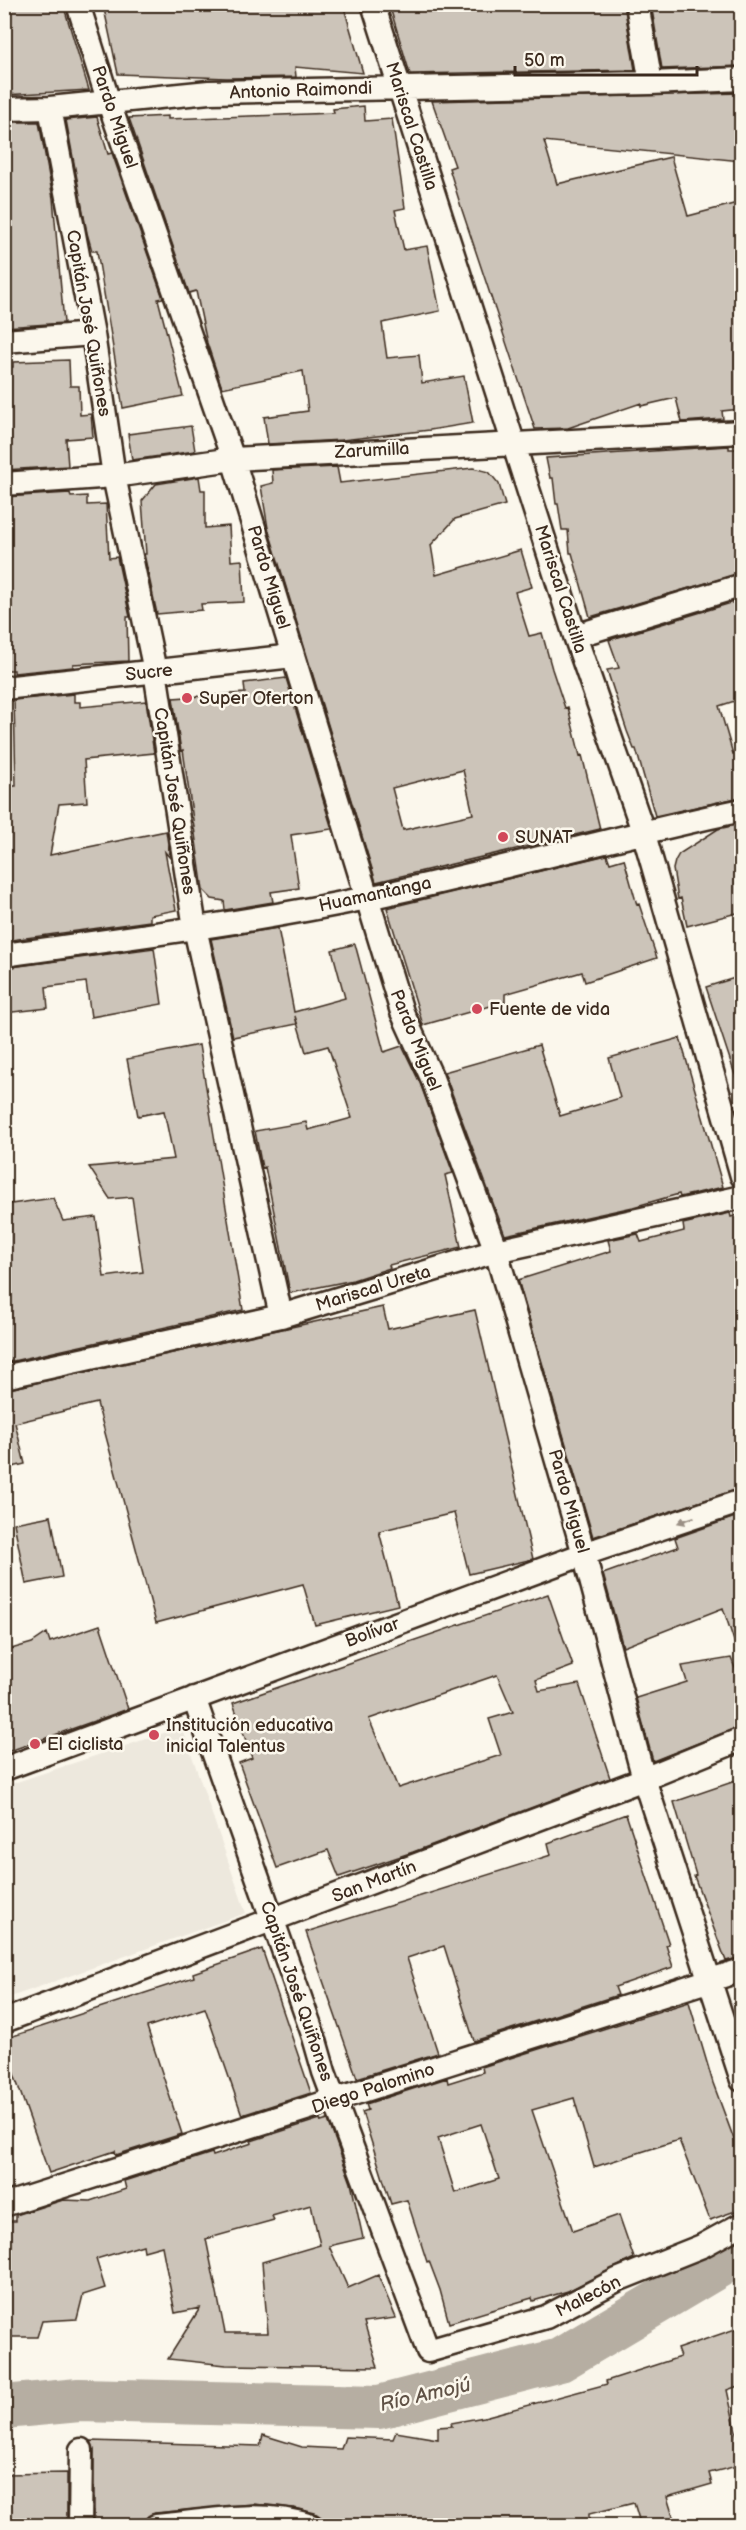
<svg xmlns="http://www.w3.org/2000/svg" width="746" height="2530" font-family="'Balsamiq Sans',sans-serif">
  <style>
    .built { fill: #ede8dd }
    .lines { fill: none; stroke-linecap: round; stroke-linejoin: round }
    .river { stroke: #b6aea2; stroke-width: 44 }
    .building { fill: #ccc4b9; stroke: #3b2a1e; stroke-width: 1.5; fill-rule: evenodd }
    .minor-casing { stroke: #3b2a1e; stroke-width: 27 }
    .minor { stroke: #fbf7ec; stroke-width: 22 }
    .oneway { fill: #9b9085 }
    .poi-dot { fill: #d1495b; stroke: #fbf7ec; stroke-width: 2 }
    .labels { text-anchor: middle; stroke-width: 5; stroke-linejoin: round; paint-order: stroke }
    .street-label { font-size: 18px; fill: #3b2a1e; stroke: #fbf7ec }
    .poi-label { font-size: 18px; fill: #3b2a1e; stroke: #fbf7ec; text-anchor: start }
    .water-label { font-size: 20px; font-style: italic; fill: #605246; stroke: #fbf7ec }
  </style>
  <rect width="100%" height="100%" fill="#fbf7ec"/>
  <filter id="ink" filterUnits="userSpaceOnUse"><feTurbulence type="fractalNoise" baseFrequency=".0167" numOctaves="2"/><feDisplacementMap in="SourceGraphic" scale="12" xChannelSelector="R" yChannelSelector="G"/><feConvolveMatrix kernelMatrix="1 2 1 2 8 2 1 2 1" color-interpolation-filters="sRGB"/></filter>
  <g filter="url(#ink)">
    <path class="built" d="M182 1727 246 1913 5 1999V1786Z"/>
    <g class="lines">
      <path class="river" d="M4 2407 79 2400 379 2407 560 2360 742 2252"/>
    </g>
    <path class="building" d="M26 4H63L89 90 4 95V7Z
      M103 4H343L363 73 295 67 296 77 227 78 118 74Z
      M389 4H624L635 70 410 74Z
      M651 4H741V66L662 69Z
      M741 93V161L544 141 557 184 671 157 688 216 741 202V409L722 411 723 419 682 422 676 398 641 406V403L568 428 535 429 462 210 449 168 455 166 432 101Z
      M364 106 365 121 392 119 405 208 395 210 404 250 427 246 440 311 382 323 387 358 419 355 422 383 464 376 473 423 430 430 342 440 268 444 264 417 308 411 303 371 222 388 207 343 196 291 189 293 129 118 168 116V119L334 113 333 109Z
      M97 117 108 154 112 153 163 298 158 299 183 396 123 408 97 251H92L87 233 66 120Z
      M4 122H39L53 198 64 323 4 327Z
      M69 360 70 386H79L80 415 91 414 93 437 66 439 68 466 4 470V367H13V362Z
      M191 426 195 451 132 460 128 434Z
      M729 446V449H741V573L590 617 572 553H570L568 530H562L558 504H556L553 478H550L546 458Z
      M337 467 340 483 473 468 489 472 499 484 505 505 455 519 431 545 436 575 521 550 532 587 515 592 529 636 542 633 552 669 565 708 568 707 580 756 582 755 600 829 376 882 268 528 261 486 273 483 272 470ZM463 770 473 814 403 830 392 788Z
      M199 477 201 490H205V528L229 526 231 561 242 560 244 602 201 604 202 610 157 614 144 554H146L142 501 156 484Z
      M70 493 71 497 87 496V505L106 504 109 558 117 557 130 617H127L128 661 73 664V667L14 673V670H4V497Z
      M741 600V699L719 706 733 754 741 752V797L655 816 636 749H634L627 731 607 670 619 668 609 640Z
      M286 678 332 829 291 835 299 888 271 892 273 902 225 910 224 901 212 899 203 890 183 750 181 751 173 698 245 693 244 683Z
      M74 694V702H80V707L146 701 154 753 84 760 87 802 59 804 50 855 166 831 170 858 165 852 176 910 150 915V921L4 941V786H16L14 700Z
      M741 824V912L687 926 681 898 678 899 673 869 675 861 679 854 718 829Z
      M607 855 610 863 624 859 637 905 639 904 657 958 585 982 582 972 505 994V1002L423 1025 387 908Z
      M278 928 294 1012 345 998 332 950 355 944 384 1052 402 1046 420 1083 453 1173 445 1175 461 1247 389 1265 390 1268 353 1280 290 1293 265 1167 262 1168 255 1131 306 1122 308 1130 352 1118 328 1046 306 1052 295 1016 297 1024 233 1037 211 939Z
      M154 948 162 1004 91 1017 86 982 46 987 48 1008 4 1013V968Z
      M741 976V1084H738L706 987Z
      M680 1038 723 1187 680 1197 679 1194 633 1207 505 1235 444 1072 539 1045 560 1116 620 1098 609 1058Z
      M199 1045 243 1310 4 1363V1205L53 1198 63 1221 96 1217 104 1277 143 1272 132 1197 110 1199 89 1167 174 1159 164 1111 138 1116 127 1059Z
      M730 1213 731 1217 738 1215 741 1228V1488L593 1537 518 1280 611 1251 608 1240 638 1234 641 1242 684 1231 683 1224Z
      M383 1307 388 1329 475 1310 533 1559 469 1574 454 1513 379 1531 398 1605 315 1625 303 1584 156 1623 97 1403 15 1423 25 1464 4 1469V1390Z
      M741 1515V1653H738L723 1608 623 1647 603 1574 678 1547 675 1538Z
      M51 1516 62 1577 26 1584 14 1523Z
      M548 1594 573 1666 536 1680 539 1691 579 1684 610 1778 413 1852 339 1877 328 1850 277 1868 239 1763 252 1758 233 1703ZM497 1675 513 1712 489 1719 501 1755 398 1788 369 1719Z
      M100 1625 128 1709 4 1753V1651L32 1643 47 1633 50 1642Z
      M731 1658 741 1683V1726L653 1761 636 1698 687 1682 682 1666Z
      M741 1779V1957L726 1961 694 1876 696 1875 674 1802Z
      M626 1814 669 1944 666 1945 673 1967 615 1987 618 1995 474 2041 444 1946 407 1958 438 2053 357 2078 306 1932 551 1855 548 1843Z
      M262 1949 311 2093 242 2115 205 2008 147 2027 182 2134 116 2155 115 2151 49 2173 4 2046V2039L194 1977 193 1973Z
      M689 2002 713 2083 741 2158V2209L710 2220 679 2140 594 2167 574 2098 532 2110 573 2231 619 2215 634 2258 568 2291 533 2301 532 2298 449 2323 440 2290 429 2261 427 2262 407 2200 391 2204 362 2112 368 2110 366 2104 447 2078 448 2083 483 2072 482 2067ZM481 2124 499 2179 455 2193 438 2138Z
      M320 2119 321 2122 328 2120 351 2183 363 2238 329 2246 348 2288 378 2275 396 2318 364 2322 378 2367 226 2365 168 2359 200 2308 175 2313 162 2246 144 2251 143 2245 96 2259 105 2288 83 2295 77 2319 42 2321 37 2337H4V2221H16V2215L63 2200 90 2201 126 2189 124 2181 212 2153 213 2156 252 2143 251 2141ZM311 2205 320 2245 262 2262 268 2333H225L206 2239 274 2220 272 2216Z
      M741 2327V2385L727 2390 741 2454V2465L709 2473 712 2484 667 2497 676 2526H641L634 2503 589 2514V2526H324L321 2517 315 2513 294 2508 253 2504 155 2513 148 2516 143 2522 94 2526V2450L91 2441 260 2446 263 2435 302 2447 341 2449 345 2437 393 2439 396 2432 438 2439V2427L452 2426 451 2423 484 2417 607 2384 606 2381 680 2357 677 2349Z
      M67 2473V2526H4V2474Z"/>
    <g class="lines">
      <defs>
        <path id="minor" d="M78 4 109 103 233 459 402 1012 432 1078 496 1251 584 1554 644 1779 742 2080
          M373 4 575 636 643 831 742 1176
          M637 4 651 83
          M50 108 93 334 114 476 155 671 195 928 281 1316
          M4 109 50 108 209 92 651 83 742 79
          M4 341 93 334
          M4 484 114 476 233 459 742 432
          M575 636 740 586
          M4 688 293 656
          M4 955C125 938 247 923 367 898 492 872 616 837 742 810
          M4 1377 281 1316 496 1251 742 1197
          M194 1698 314 2037 324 2072 428 2351 546 2317 617 2280 702 2246 742 2224
          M4 1769 584 1554 742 1501
          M4 2021 644 1779 742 1739
          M4 2205 742 1970
          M80 2526 81 2450
          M156 2526C208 2521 261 2509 311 2526"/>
      </defs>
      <use href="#minor" class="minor-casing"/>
      <use href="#minor" class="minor"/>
    </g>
    <defs><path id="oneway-solid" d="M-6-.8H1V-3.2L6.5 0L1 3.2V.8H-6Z" transform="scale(1.5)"/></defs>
    <use class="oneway" href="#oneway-solid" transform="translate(686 1520) rotate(161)"/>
  </g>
  <g class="poi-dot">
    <circle cx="187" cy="698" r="6"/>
    <circle cx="503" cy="837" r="6"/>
    <circle cx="477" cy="1009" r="6"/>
    <circle cx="154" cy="1735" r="6"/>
    <circle cx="35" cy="1744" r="6"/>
  </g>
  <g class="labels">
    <g class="street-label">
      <text transform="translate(301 90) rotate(-2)" y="6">Antonio Raimondi</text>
      <text transform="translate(115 117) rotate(71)" y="6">Pardo Miguel</text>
      <text transform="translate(412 126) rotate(72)" y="6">Mariscal Castilla</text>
      <text transform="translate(89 323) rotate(80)" y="6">Capitán José Quiñones</text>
      <text transform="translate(372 450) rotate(-3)" y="6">Zarumilla</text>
      <text transform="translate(269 577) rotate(73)" y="6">Pardo Miguel</text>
      <text transform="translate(561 589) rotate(72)" y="6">Mariscal Castilla</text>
      <text transform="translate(149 672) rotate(-6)" y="6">Sucre</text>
      <text transform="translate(175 801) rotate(81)" y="6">Capitán José Quiñones</text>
      <text transform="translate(375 894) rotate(-12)" y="6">Huamantanga</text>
      <text transform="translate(416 1040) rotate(68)" y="6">Pardo Miguel</text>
      <text transform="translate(373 1288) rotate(-17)" y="6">Mariscal Ureta</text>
      <text transform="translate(569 1501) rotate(74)" y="6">Pardo Miguel</text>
      <text transform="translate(372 1632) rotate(-20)" y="6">Bolívar</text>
      <text transform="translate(374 1881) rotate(-21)" y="6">San Martín</text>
      <text transform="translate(297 1991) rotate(71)" y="6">Capitán José Quiñones</text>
      <text transform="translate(373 2088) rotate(-18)" y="6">Diego Palomino</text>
      <text transform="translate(588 2296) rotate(-27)" y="6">Malecón</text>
    </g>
    <g class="poi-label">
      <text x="199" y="704">Super Oferton</text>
      <text x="515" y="843">SUNAT</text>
      <text x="489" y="1015">Fuente de vida</text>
      <text x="166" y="1731">Institución educativa<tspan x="166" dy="21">inicial Talentus</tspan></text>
      <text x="47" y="1750">El ciclista</text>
    </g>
    <g class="water-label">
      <text transform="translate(425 2394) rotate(-13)" y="7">Río Amojú</text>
    </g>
  </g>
  <rect width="746" height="2530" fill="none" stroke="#fbf7ec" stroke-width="24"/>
  <rect x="12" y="12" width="722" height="2506" fill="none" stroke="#3b2a1e" stroke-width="2" filter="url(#ink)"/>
  <path d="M515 66v9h182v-9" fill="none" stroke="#3b2a1e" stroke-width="3"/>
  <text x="524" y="66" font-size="18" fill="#3b2a1e" stroke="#fbf7ec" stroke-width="4.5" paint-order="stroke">50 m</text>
</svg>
